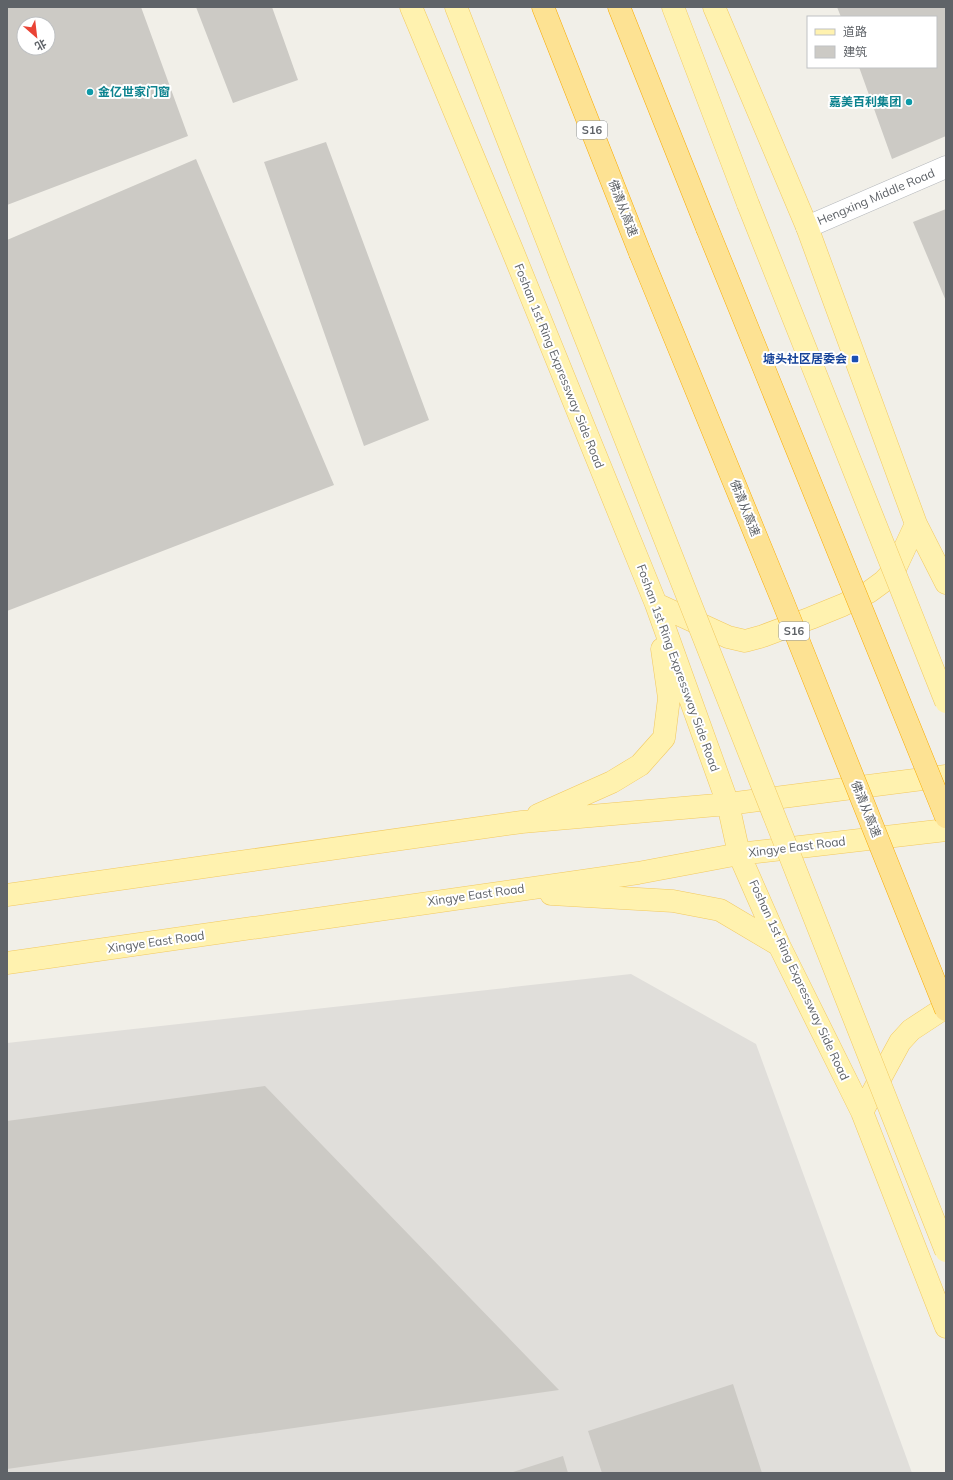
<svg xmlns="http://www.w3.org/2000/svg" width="953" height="1480" font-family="Mulish,'Noto Sans SC',sans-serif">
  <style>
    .industrial { fill: #e0deda }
    .building { fill: #cccac5; fill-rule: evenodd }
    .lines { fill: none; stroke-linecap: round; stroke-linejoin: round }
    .minor-casing { stroke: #b5b8bc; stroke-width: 23 }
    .major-casing { stroke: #f2c960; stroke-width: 23 }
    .highway-casing { stroke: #f9ab00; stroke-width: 23 }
    .minor { stroke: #fff; stroke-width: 22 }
    .major { stroke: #fff2af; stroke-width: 22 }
    .highway { stroke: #fde293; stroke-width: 22 }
    .major-bridge-casing { stroke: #f2c960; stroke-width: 23; stroke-linecap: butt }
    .highway-bridge-casing { stroke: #f9ab00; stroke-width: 23; stroke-linecap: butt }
    .major-bridge { stroke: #fff2af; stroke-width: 22 }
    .highway-bridge { stroke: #fde293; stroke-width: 22 }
    .culture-dot { fill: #0f9aa8; stroke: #fff; stroke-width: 1.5 }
    .transit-dot { fill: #1a4fb4; stroke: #fff; stroke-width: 1.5 }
    .labels { text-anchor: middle; stroke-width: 4; stroke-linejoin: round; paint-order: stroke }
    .shield { fill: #fff; stroke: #8f9295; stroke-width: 1 }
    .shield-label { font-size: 11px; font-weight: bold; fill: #5f6368 }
    .culture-label { font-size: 12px; font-weight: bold; fill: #0d838f; stroke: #fff; text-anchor: start }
    .street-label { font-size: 12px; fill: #5f6368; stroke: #fff }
    .transit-label { font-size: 12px; font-weight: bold; fill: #164399; stroke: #fff; text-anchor: end }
  </style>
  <rect width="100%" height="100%" fill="#f1efe8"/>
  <path class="industrial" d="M631 974 756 1044 912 1473H7V1043Z"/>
  <path class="building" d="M7 7H141L188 136 7 205ZM24 24H48V48H24Z
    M196 7H272L298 80 233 103Z
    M837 7H946V136L892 159 859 67H936V17H841Z
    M326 142 429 420 364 446 264 162Z
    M196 159 334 485 7 611V240Z
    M946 209V301L913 222Z
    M265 1086 559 1390 7 1469V1121Z
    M733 1384 762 1473H602L588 1431Z
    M563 1456 568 1473H510Z"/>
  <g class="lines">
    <defs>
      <path id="minor" d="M807 227 946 167"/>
      <path id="major" d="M411 7 513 252 656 604 728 804 739 854 779 945 862 1112 946 1327
        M456 7 561 276
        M673 7 748 204
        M714 7 807 227 916 524 946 583
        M656 604 728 637 745 641 763 636 811 618 843 605 869 592 884 581 895 569 916 524
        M538 815 612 782 640 765 664 738 669 698 662 649
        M551 894 673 901 720 910 779 945
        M7 895 522 822 728 804 946 776
        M7 963 638 873 739 854 946 830
        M862 1112 900 1042 911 1030 946 1007"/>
      <path id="highway" d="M543 7 640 253
        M619 7 707 228"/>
    </defs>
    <use href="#minor" class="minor-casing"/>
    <use href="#major" class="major-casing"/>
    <use href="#highway" class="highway-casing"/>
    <use href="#minor" class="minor"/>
    <use href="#major" class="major"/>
    <use href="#highway" class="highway"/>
    <defs>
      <path id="major-bridge" d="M748 204 946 702
        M561 276 946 1251"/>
      <path id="highway-bridge" d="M707 228 946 817
        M640 253 783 602 946 1010"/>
    </defs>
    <use href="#major-bridge" class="major-bridge-casing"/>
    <use href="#highway-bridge" class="highway-bridge-casing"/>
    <use href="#major-bridge" class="major-bridge"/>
    <use href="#highway-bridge" class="highway-bridge"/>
  </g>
  <g class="culture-dot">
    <circle cx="90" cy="92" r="4"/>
    <circle cx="909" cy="102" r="4"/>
  </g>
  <rect class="transit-dot" x="851" y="355" width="8" height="8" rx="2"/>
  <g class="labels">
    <g class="shield">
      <rect x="577" y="121" width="30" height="18" rx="3"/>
      <rect x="779" y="622" width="30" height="18" rx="3"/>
    </g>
    <g class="shield-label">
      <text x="592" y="134">S16</text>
      <text x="794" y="635">S16</text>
    </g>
    <g class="culture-label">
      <text x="98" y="96">金亿世家门窗</text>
      <text x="901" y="106" text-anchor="end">嘉美百利集团</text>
    </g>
    <g class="street-label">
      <text transform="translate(876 197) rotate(-23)" y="4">Hengxing Middle Road</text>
      <text transform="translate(623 208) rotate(69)" y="4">佛清从高速</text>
      <text transform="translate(559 366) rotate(68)" y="4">Foshan 1st Ring Expressway Side Road</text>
      <text transform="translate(745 508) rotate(68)" y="4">佛清从高速</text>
      <text transform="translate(678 668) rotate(70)" y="4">Foshan 1st Ring Expressway Side Road</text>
      <text transform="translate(866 809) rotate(68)" y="4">佛清从高速</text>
      <text transform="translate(797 847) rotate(-7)" y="4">Xingye East Road</text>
      <text transform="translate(476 895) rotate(-8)" y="4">Xingye East Road</text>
      <text transform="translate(156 942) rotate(-8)" y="4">Xingye East Road</text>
      <text transform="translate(799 980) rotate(65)" y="4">Foshan 1st Ring Expressway Side Road</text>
    </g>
    <g class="transit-label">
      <text x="847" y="363">塘头社区居委会</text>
    </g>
  </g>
  <rect width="953" height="1480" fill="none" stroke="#5f6368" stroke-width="16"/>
  <rect x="807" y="16" width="130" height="52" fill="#ffffff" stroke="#bfc1c3"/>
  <rect x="815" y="29" width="20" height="6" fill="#fff2af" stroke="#bfc1c3"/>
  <text x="843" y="36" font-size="12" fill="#5f6368">道路</text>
  <rect x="815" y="46" width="20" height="12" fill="#cccac5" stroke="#bfc1c3"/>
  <text x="843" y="56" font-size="12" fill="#5f6368">建筑</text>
  <g transform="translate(36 36) rotate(152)"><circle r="19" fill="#ffffff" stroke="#bfc1c3"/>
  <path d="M0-3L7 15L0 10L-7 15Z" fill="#ea4335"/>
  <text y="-6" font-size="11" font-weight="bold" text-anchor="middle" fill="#5f6368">北</text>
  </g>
</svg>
